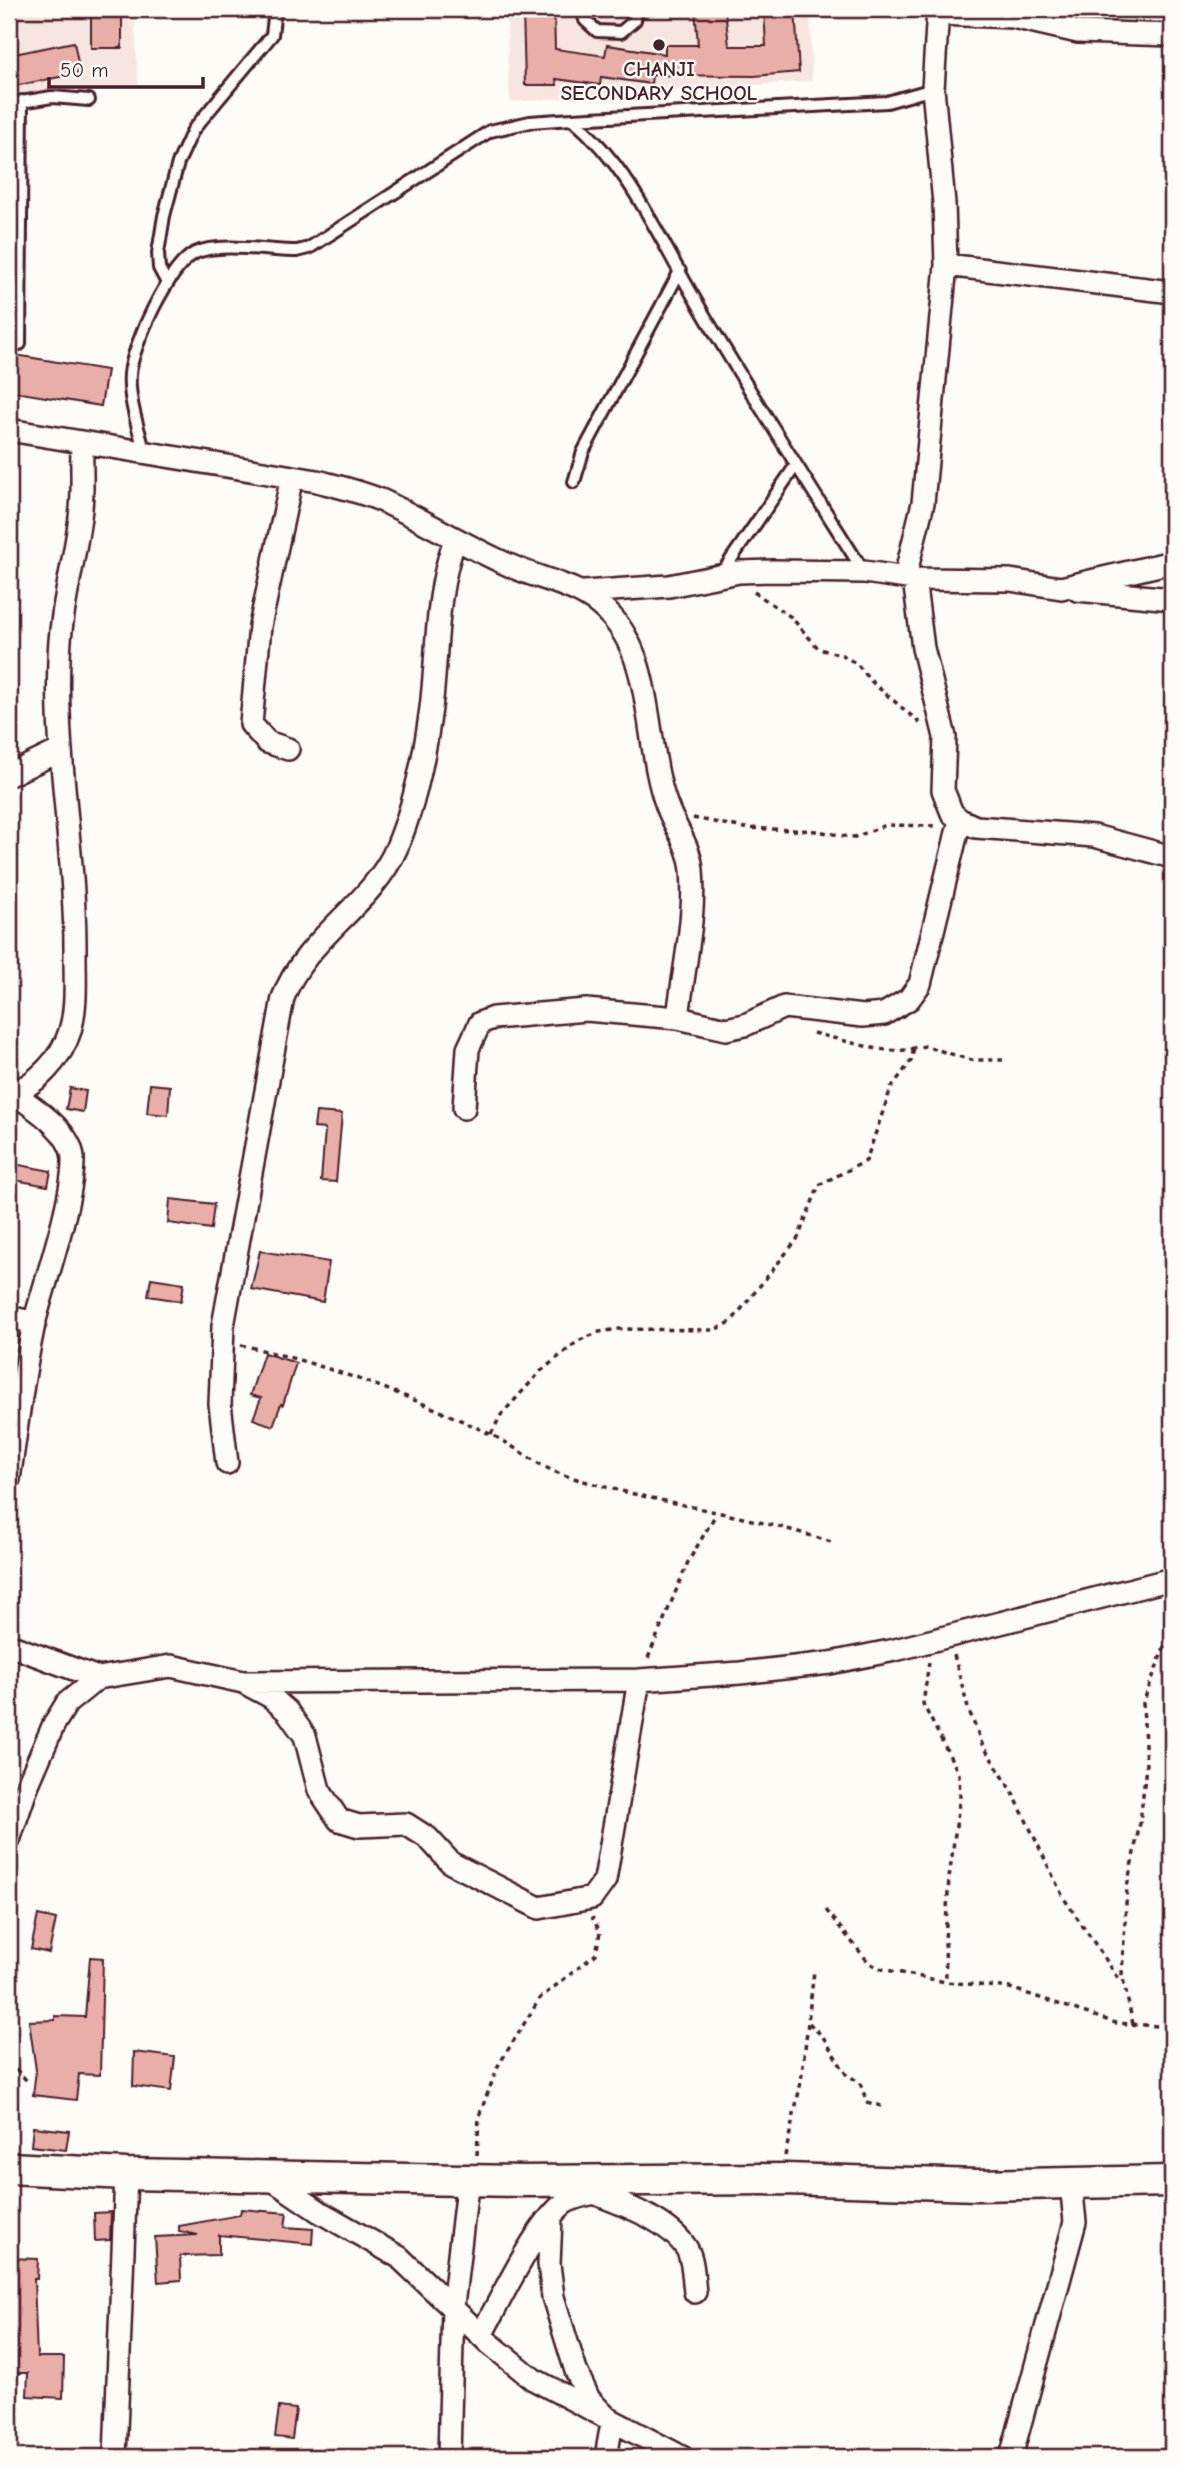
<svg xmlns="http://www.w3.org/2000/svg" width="1181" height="2466" font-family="'Comic Neue',sans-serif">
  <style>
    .built { fill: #f7e5df }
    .building { fill: #e9aea7; stroke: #4a1f2b; stroke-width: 2 }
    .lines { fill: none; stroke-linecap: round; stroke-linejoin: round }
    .lane-casing { stroke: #4a1f2b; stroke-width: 16 }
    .street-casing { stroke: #4a1f2b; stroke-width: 26 }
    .secondary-casing { stroke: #4a1f2b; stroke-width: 35 }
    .path { stroke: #4a1f2b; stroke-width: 3.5; stroke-dasharray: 5 5; stroke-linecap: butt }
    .lane { stroke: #fdfcf7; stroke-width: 10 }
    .street { stroke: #fdfcf7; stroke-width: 21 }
    .secondary { stroke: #fdfcf7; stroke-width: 30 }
    .poi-dot { fill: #4a1f2b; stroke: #fdfcf7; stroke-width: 2.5 }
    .labels { text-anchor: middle; stroke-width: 5; stroke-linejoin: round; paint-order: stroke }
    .poi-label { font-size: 21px; font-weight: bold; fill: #4a1f2b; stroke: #fdfcf7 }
  </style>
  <rect width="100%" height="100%" fill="#fdfcf7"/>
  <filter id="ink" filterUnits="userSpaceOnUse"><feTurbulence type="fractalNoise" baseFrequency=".0143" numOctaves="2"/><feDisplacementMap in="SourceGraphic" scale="14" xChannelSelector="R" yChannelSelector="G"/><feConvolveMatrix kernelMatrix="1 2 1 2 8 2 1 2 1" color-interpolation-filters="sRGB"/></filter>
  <g filter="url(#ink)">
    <path class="built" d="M9 9H134L138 85 9 105Z
      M506 9H810L812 81 510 102Z"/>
    <path class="building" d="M91 9H122V48H91Z
      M523 9H554L555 49 605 56 607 45 665 54V45H698L695 9H725L729 46H766L764 9H795L799 72 754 76 652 75 651 84 601 77 600 85 556 79 557 85H525Z
      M74 42 80 73 9 87V55Z
      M9 354 107 370 101 406 9 391Z
      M150 1084 170 1086 168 1115 147 1113Z
      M70 1088 86 1091 83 1112 66 1109Z
      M316 1112 342 1114 336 1182 321 1181 325 1129 314 1128Z
      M9 1163 51 1171 48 1186 9 1179Z
      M170 1199 214 1204 211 1229 168 1223Z
      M260 1251 329 1262 323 1302 251 1289Z
      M151 1278 184 1283 181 1301 148 1296Z
      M264 1353 296 1363 283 1405 281 1404 273 1426 253 1419 261 1398 250 1395Z
      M38 1915 56 1919 49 1953 31 1949Z
      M90 1957 103 1958 100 2075 79 2074 76 2100 33 2095 36 2070 29 2021 55 2020V2016L85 2017Z
      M134 2052 175 2057 171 2091 133 2086Z
      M33 2127 69 2131 66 2150 31 2146Z
      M241 2209 287 2213 285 2227 313 2229 312 2244 219 2235V2255L180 2256 181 2280 158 2282 155 2237 198 2235 179 2231V2226L240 2215Z
      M111 2212 110 2240 95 2241 94 2213Z
      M9 2258 38 2259 37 2279H34L37 2357H64L63 2398 27 2396 28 2373H10Z
      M279 2407 296 2409 292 2439 275 2437Z"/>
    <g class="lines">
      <defs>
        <path id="lane" d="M582 9 585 20 597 31 621 32 635 20 637 9
          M9 104 52 97 89 100
          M572 119C632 170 657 235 696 301 750 393 807 482 864 572
          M167 283 159 268 158 253 164 216 178 163 193 130 272 35 275 9
          M20 344 22 101
          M145 454C139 429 128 400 130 374 132 346 169 266 195 253 219 242 270 251 297 251L309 248 490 131 530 122 572 119 887 102 933 89
          M574 482 583 452 680 271
          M721 574 796 465"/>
        <path id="street" d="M938 14 1013 17 1078 32 1172 35
          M946 265 1172 292
          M9 430 317 481C340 487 362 492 383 501 427 522 467 547 511 566 544 581 580 585 606 611 656 658 644 747 667 806 675 828 690 846 692 870 696 916 683 972 678 1018
          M905 577 923 503 946 265 944 203 933 89 938 9
          M914 579 923 648 945 737 943 790 952 813 960 820 976 827 1094 836 1172 857
          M1077 590 1172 599
          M584 592 669 586 739 572 773 571 864 572 914 579 1010 580 1061 588 1172 562
          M288 749 267 742 251 724 260 626 292 477
          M9 775 59 751
          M9 1093C36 1087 62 1057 70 1031 77 1007 75 981 75 957 76 857 55 759 59 659 60 611 74 565 80 517 84 493 81 467 82 443
          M464 1108 468 1049 480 1023 493 1018 586 1010 678 1018 726 1029 745 1025 784 1007 863 1016 884 1014 909 999 920 984 960 820
          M9 1317 35 1323
          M227 1463 220 1404 223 1326 283 998C305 937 372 906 397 847 415 804 425 754 431 708 438 652 435 593 455 540
          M9 1479C17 1427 23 1372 35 1320 46 1278 74 1198 73 1158 71 1130 32 1107 12 1092
          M9 1645 98 1678 171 1666 243 1682 271 1697 287 1711 305 1736 319 1790 339 1820 359 1826 406 1824 428 1838 451 1863 539 1908 592 1898 605 1880 639 1680
          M243 1682 639 1680 740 1673 830 1663 895 1650 1172 1579
          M9 1840 28 1784 54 1724 67 1703 98 1678
          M267 2176 320 2212 399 2257 489 2343 533 2379 682 2457
          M594 2193C624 2205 669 2220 687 2249 694 2262 693 2278 695 2292
          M551 2219 549 2264 553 2297 576 2371 589 2399 612 2423 606 2457
          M481 2335C500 2301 534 2228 563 2204 572 2197 583 2196 594 2193L595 2180
          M115 2457 126 2174
          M449 2457 453 2306 468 2178
          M1011 2457 1075 2222 1071 2183"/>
        <path id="secondary" d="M9 2168 126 2174 522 2181 785 2179 977 2185 1172 2181"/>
      </defs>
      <use href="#lane" class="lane-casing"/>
      <use href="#street" class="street-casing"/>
      <use href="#secondary" class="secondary-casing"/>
      <path class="path" d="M754 592 791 617 819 649 842 655 857 664 873 683 921 724
        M693 818 745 828 818 831 844 836 855 837 886 825 936 826
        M813 1033 877 1049 899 1051 925 1046 971 1060H1003
        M241 1345C328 1365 410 1395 490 1434 516 1446 536 1466 564 1475 652 1503 744 1513 831 1542
        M491 1434 501 1415 541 1371 578 1341 599 1332 620 1329 714 1330 731 1322 798 1238 819 1185 866 1161 891 1088 911 1061 914 1048
        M954 1655 968 1708 982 1744 1012 1791 1063 1897 1121 1982
        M648 1658 688 1562 716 1514
        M929 1662 923 1704 959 1774 960 1796 949 1878 945 1940 946 1982
        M826 1910 869 1963 882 1969 946 1982 1010 1988 1116 2023 1172 2027
        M809 2023 823 2037 846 2074 860 2083 867 2102 885 2107
        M1133 2024 1122 1974 1127 1887 1140 1823 1146 1766 1143 1703 1172 1626
        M9 2062 27 2081
        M477 2155 479 2116 498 2066 540 1998 596 1954 600 1932 592 1917
        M785 2156 801 2082 814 1971"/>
      <use href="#lane" class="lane"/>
      <use href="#street" class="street"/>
      <use href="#secondary" class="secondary"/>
    </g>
  </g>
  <circle class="poi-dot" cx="659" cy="45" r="7"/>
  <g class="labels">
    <g class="poi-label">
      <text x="659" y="76">CHANJI<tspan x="659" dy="24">SECONDARY SCHOOL</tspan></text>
    </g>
  </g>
  <rect width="1181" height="2466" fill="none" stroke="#fdfcf7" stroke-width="35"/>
  <rect x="18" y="18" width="1146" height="2431" fill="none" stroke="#4a1f2b" stroke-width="2.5" filter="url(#ink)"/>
  <path d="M49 77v10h154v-10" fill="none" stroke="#4a1f2b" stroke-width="3.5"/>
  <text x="60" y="77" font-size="21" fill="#4a1f2b" stroke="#fdfcf7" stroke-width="5" paint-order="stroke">50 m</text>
</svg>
